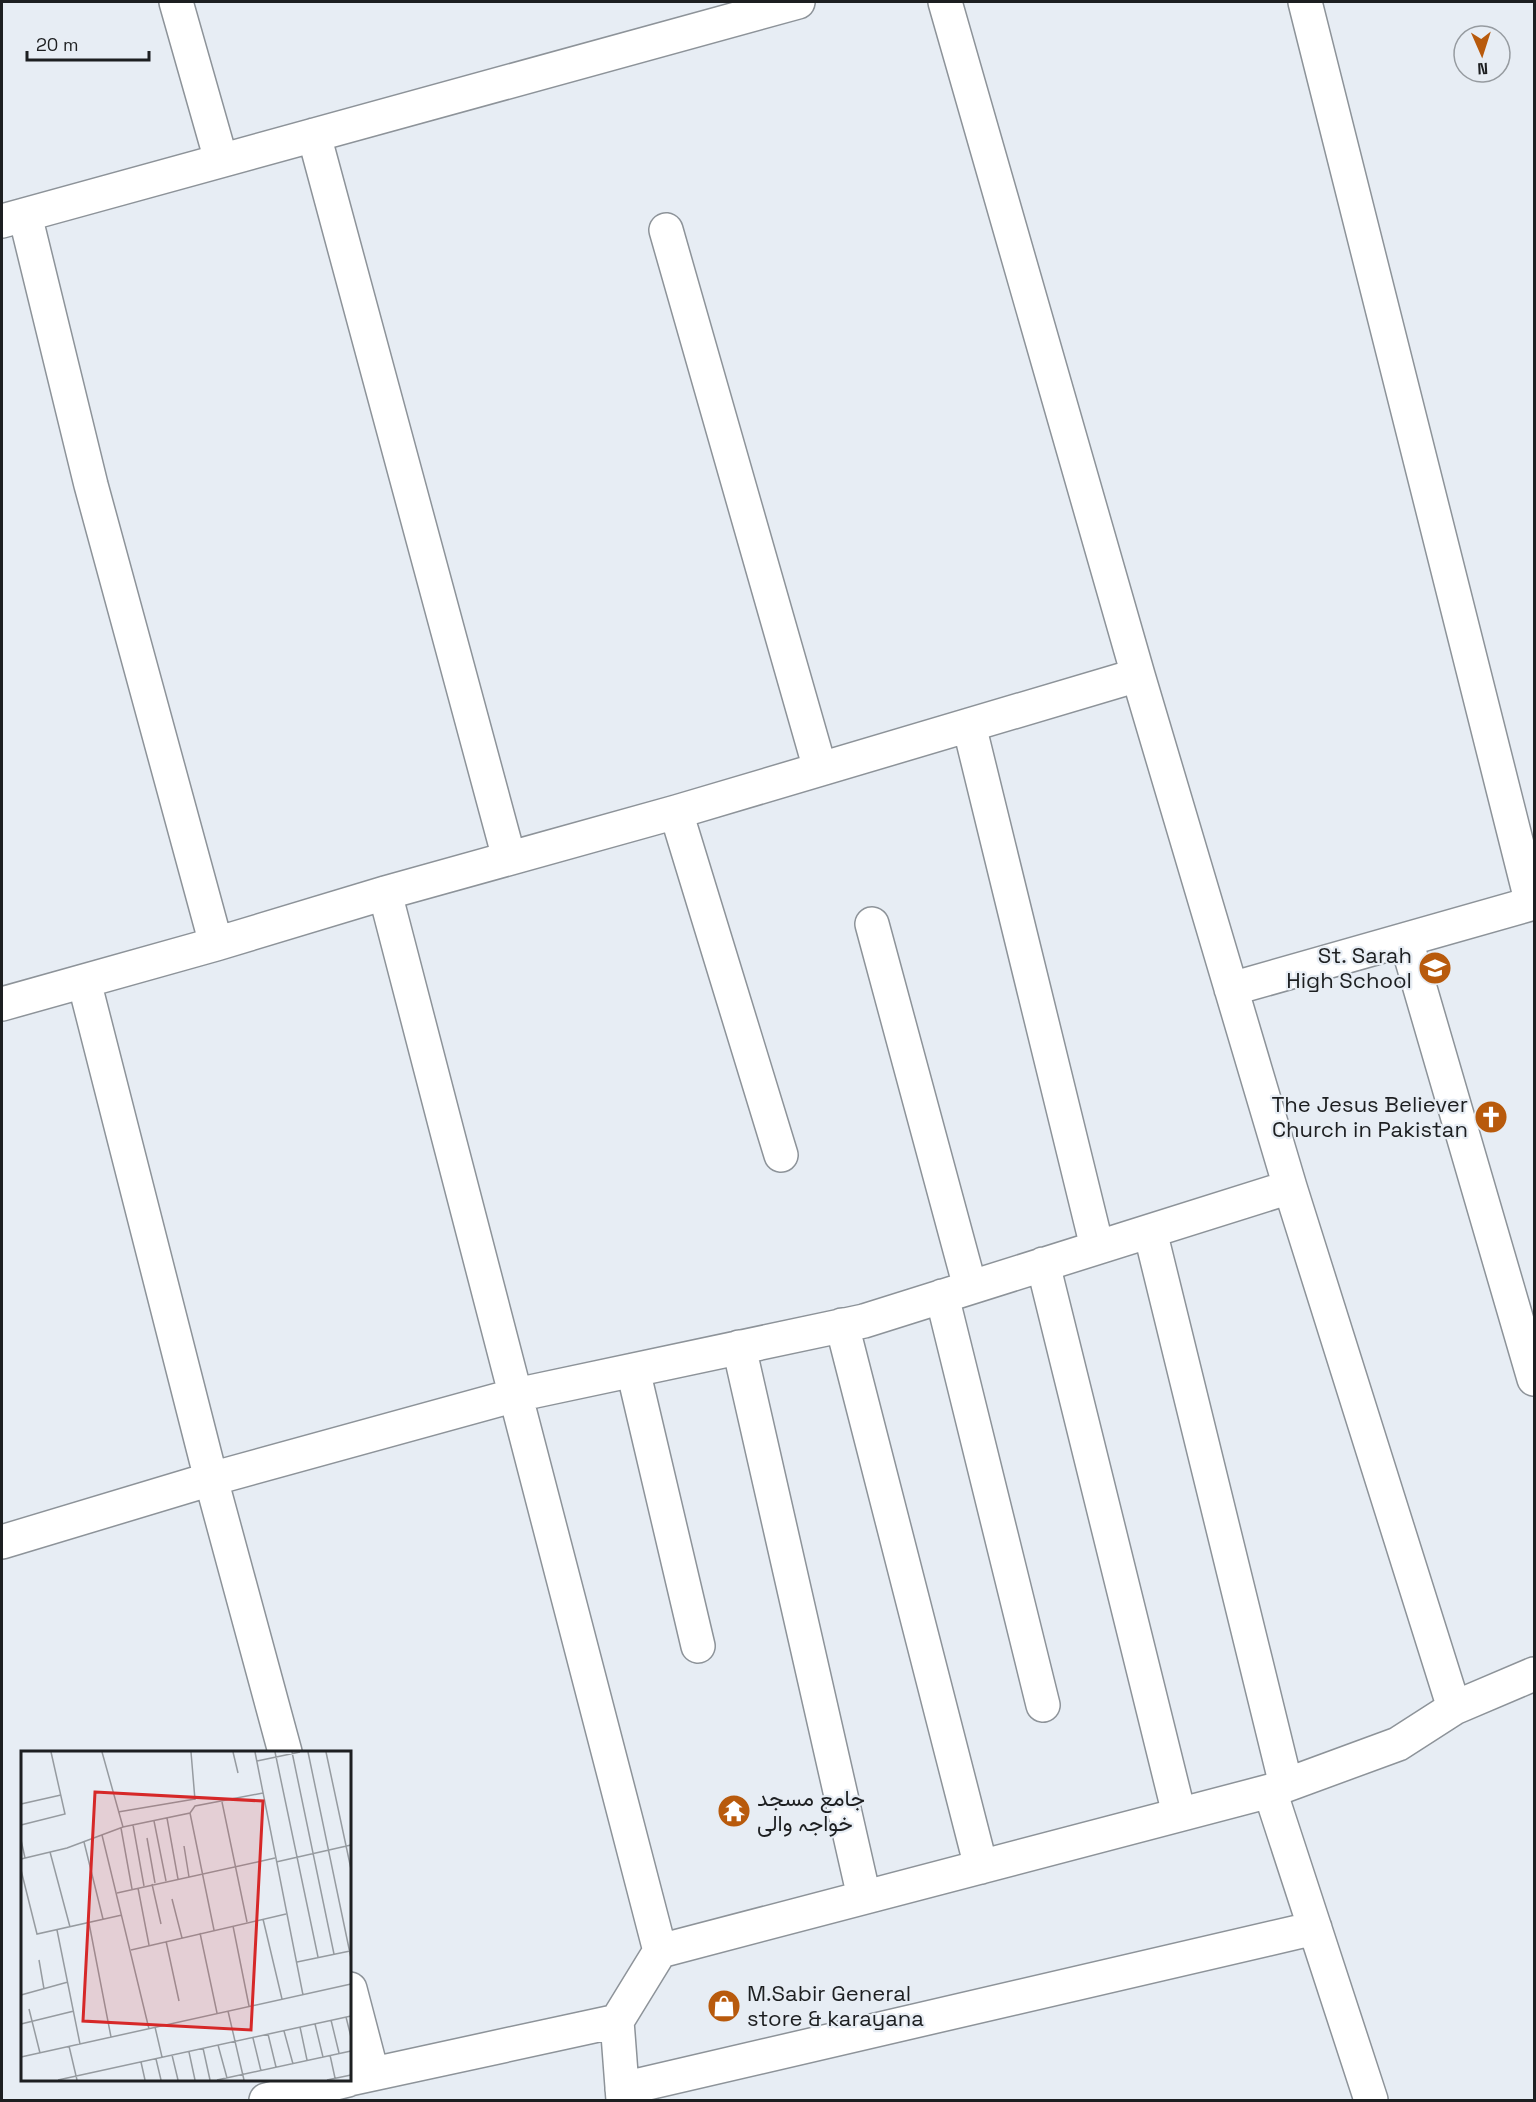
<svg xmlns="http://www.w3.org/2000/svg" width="1536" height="2102" font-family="'Space Grotesk',Vazirmatn,sans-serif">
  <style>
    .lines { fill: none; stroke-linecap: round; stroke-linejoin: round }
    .minor-casing { stroke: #8d9399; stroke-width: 36 }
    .minor { stroke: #fff; stroke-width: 33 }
    .labels { text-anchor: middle; stroke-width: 4.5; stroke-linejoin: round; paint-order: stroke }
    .poi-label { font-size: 22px; fill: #1d1f21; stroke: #e7edf4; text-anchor: end }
    .inset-road { fill: none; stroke: #969ba0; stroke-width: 1.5 }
    .view { fill: #d62828; fill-opacity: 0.15; stroke: #d62828; stroke-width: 3 }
    .inset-edge { fill: none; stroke: #1d1f21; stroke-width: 3 }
  </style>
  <rect width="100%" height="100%" fill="#e7edf4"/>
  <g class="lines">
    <defs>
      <path id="minor" d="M176 2 221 160
        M945 2 1138 675 1290 1187 1454 1708
        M1305 2 1532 904
        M314 135 509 858
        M25 215 91 485 216 944
        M2 221 798 2
        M666 230 820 769
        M969 725 1097 1247
        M676 812 781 1155
        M385 893 660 1951
        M872 924 970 1287
        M1406 940 1534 1379
        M84 981 211 1479 285 1752
        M1231 989 1534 903
        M2 1004 216 944 385 893 676 812 1138 675
        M1150 1231 1286 1785
        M1043 1264 1179 1814
        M942 1296 1043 1705
        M842 1325 981 1867
        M739 1347 864 1897
        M633 1370 698 1646
        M2 1542 211 1479 516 1395 864 1321 1290 1187
        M1270 1791 1371 2100
        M350 1989 372 2073
        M617 2021 623 2100
        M350 2079 617 2021 660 1951 1270 1791 1398 1744 1454 1708 1534 1674
        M622 2089 1315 1928
        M266 2100 348 2080"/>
    </defs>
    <use href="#minor" class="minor-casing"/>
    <use href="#minor" class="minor"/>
  </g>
  <defs>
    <symbol id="school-disc" viewBox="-11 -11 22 22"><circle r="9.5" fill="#b85a0c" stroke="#e7edf4"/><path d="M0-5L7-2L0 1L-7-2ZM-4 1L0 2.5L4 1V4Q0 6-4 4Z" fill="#fff"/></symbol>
    <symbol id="church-disc" viewBox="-11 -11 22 22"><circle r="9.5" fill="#b85a0c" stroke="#e7edf4"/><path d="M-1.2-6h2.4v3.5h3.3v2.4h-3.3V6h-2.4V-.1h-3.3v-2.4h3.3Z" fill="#fff"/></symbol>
    <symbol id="temple-disc" viewBox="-11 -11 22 22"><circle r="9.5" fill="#b85a0c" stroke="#e7edf4"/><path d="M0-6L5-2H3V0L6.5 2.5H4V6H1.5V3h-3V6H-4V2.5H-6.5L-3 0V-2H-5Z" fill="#fff"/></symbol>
    <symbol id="shop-disc" viewBox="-11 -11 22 22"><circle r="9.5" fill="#b85a0c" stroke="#e7edf4"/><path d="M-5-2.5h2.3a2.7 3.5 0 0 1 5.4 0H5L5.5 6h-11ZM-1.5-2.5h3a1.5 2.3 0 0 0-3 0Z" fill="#fff"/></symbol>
  </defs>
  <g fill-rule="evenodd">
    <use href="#school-disc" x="1416" y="949" width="38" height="38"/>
    <use href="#church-disc" x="1472" y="1098" width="38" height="38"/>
    <use href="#temple-disc" x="715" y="1792" width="38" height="38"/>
    <use href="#shop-disc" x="705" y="1987" width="38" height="38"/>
  </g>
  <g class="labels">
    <g class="poi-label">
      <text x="1412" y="963">St. Sarah<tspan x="1412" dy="25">High School</tspan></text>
      <text x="1468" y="1112">The Jesus Believer<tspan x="1468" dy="25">Church in Pakistan</tspan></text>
      <text x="757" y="1806" text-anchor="start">جامع مسجد<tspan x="757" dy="25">خواجہ والی</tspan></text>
      <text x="747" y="2001" text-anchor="start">M.Sabir General<tspan x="747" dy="25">store &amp; karayana</tspan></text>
    </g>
  </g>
  <g transform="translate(21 1751)">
    <rect width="330" height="330" fill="#e7edf4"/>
    <path class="inset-road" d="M81 1 102 76M170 1 174 49M212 1 217 22M234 1 282 244M254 1 297 206M271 1 313 203M287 1 330 207M305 1 330 118M236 10 279 1M201 51 226 171M0 53 40 44M97 61 174 48M169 62 193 179M146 67 157 128M133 70 145 130M0 74 44 63 30 1M112 74 123 135M100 77 111 138M81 84 128 278M126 87 134 132M0 89 4 107M63 91 82 168M163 95 168 126M29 101 49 176M0 108 46 97 102 76 169 62 174 55 242 42M255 111 330 94M0 119 16 183 101 164M131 133 140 173M117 137 128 194M96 142 254 107M151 148 161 187M242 168 261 248M68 172 90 286M212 175 228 255M36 179 59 293M179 182 196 262M145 190 158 250M110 199 265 163M18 209 23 238M276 211 329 200M0 244 47 231M8 258 19 302M207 260 223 329M325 266 330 286M310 269 318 302M0 273 53 260M294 273 302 306M134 276 141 306M279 276 286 309M263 280 272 313M247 283 255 316M232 287 240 320M197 294 206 327M48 295 56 329M182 297 189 329M168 301 174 329M151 304 157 329M309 304 314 327M0 306 330 233M135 308 140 329M120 311 124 329M37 329 330 265M196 329 330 300M306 329 330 324"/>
    <path class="view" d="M74 41 242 50 230 279 62 270Z"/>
    <rect width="330" height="330" class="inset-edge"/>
  </g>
  <rect width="1536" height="2102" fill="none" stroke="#1d1f21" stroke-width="6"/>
  <g transform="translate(1482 54) rotate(177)"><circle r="28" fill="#e7edf4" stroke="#969ba0" stroke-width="1.5"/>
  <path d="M0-4.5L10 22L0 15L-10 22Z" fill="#b85a0c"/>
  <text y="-9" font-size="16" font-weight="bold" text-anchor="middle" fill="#1d1f21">N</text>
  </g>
  <path d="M27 51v9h122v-9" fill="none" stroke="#1d1f21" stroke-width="3"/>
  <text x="36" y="51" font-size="18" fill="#1d1f21" stroke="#e7edf4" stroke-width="4.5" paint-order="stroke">20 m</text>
</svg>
